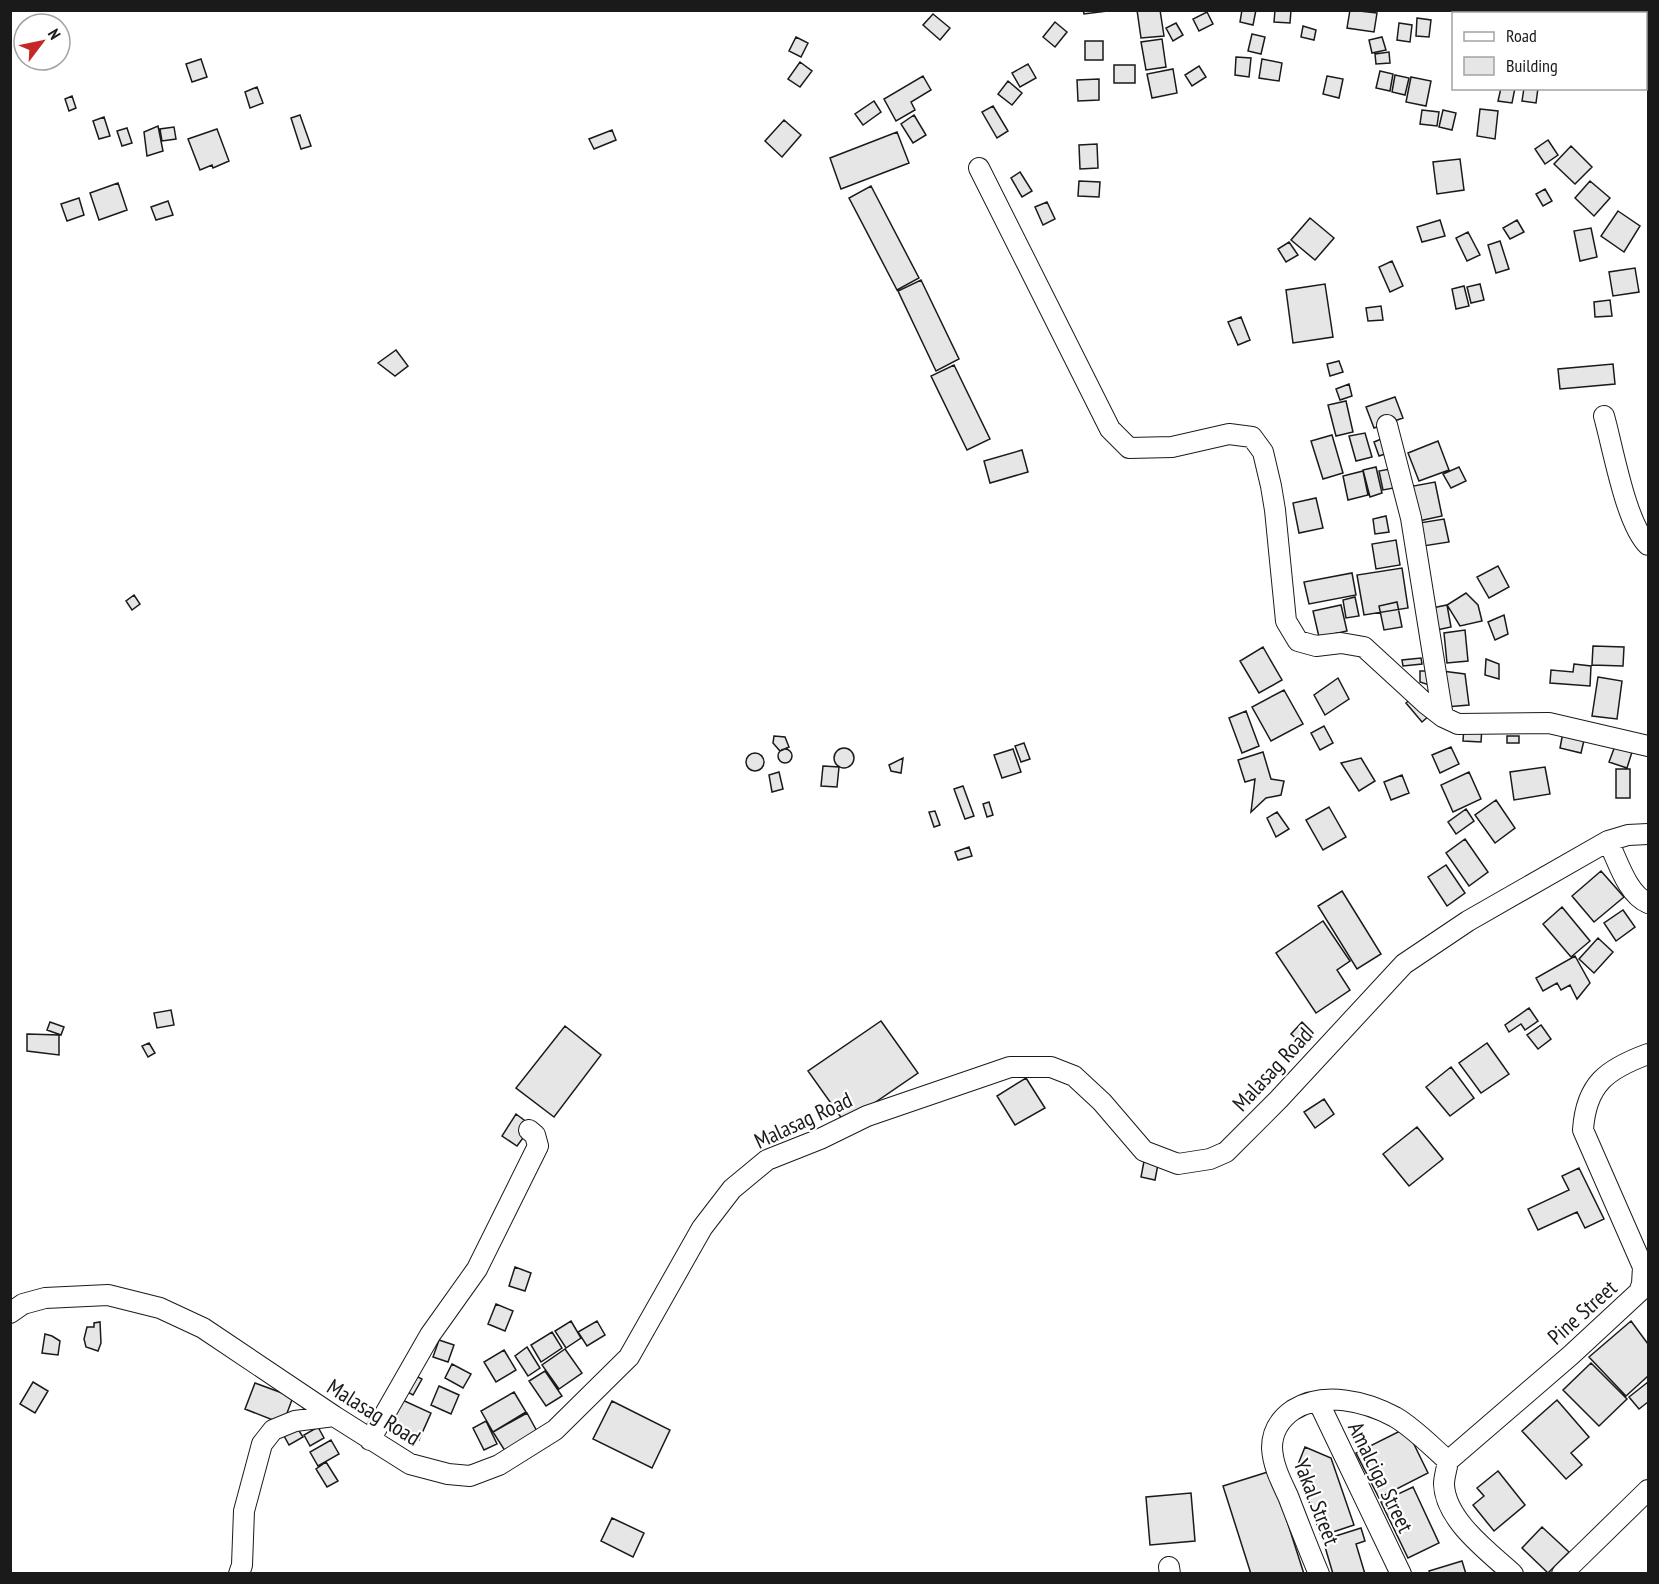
<svg xmlns="http://www.w3.org/2000/svg" width="1659" height="1584" font-family="'PT Sans Narrow',sans-serif">
  <style>
    .building { fill: #e6e6e6; stroke: #1a1a1a; stroke-width: 1.5 }
    .lines { fill: none; stroke-linecap: round; stroke-linejoin: round }
    .minor-casing { stroke: #1a1a1a; stroke-width: 22 }
    .minor { stroke: #fff; stroke-width: 20 }
    .labels { text-anchor: middle; stroke-width: 4.5; stroke-linejoin: round; paint-order: stroke }
    .street-label { font-size: 22px; fill: #1a1a1a; stroke: #fff }
  </style>
  <rect width="100%" height="100%" fill="#fff"/>
  <path class="building" d="M1083 10H1107V11L1084 14Z
    M1137 10H1160L1164 36 1141 38Z
    M1242 10H1256L1253 25 1240 22Z
    M1275 10H1291L1290 23 1274 22Z
    M1350 10 1377 13 1374 32 1347 28Z
    M1207 12 1213 24 1199 31 1193 19Z
    M933 14 950 28 940 40 923 25Z
    M1417 18 1431 20 1429 37 1416 36Z
    M1055 22 1067 32 1055 47 1043 37Z
    M1176 23 1183 35 1173 41 1166 28Z
    M1399 23 1412 25 1410 42 1397 40Z
    M1303 26 1316 30 1314 40 1301 37Z
    M1252 34 1265 37 1261 54 1248 51Z
    M796 37 808 43 801 57 789 51Z
    M1382 37 1386 50 1372 53 1369 40Z
    M1162 39 1166 67 1146 70 1141 42Z
    M1085 41H1103V60H1085Z
    M1389 52 1390 63 1376 64 1375 54Z
    M1236 57 1251 58 1249 77 1235 75Z
    M201 59 207 77 192 82 186 64Z
    M1262 59 1282 63 1279 81 1259 78Z
    M800 62 812 71 800 87 788 79Z
    M1028 64 1036 78 1020 87 1012 73Z
    M1114 65H1135V83H1114Z
    M1199 66 1206 77 1192 86 1185 75Z
    M1173 69 1177 93 1152 98 1147 74Z
    M1380 71 1393 74 1390 91 1376 88Z
    M1395 75 1409 78 1405 95 1392 92Z
    M923 76 931 90 911 102 915 110 896 121 884 99Z
    M1327 76 1343 79 1339 98 1323 94Z
    M1411 77 1431 81 1426 106 1406 102Z
    M1099 79V100L1078 101 1077 80Z
    M1008 81 1022 93 1012 105 998 94Z
    M257 87 263 103 250 108 245 92Z
    M1501 88H1515L1512 103 1498 101Z
    M1524 88H1538L1536 103 1522 101Z
    M72 96 76 108 69 111 65 99Z
    M874 101 881 112 863 125 855 114Z
    M993 106 1008 131 997 138 982 112Z
    M1480 109 1498 111 1495 139 1477 136Z
    M1422 110 1439 112 1437 126 1420 124Z
    M1443 110 1456 113 1452 130 1439 127Z
    M300 115 311 146 301 149 291 118Z
    M914 115 926 135 913 143 901 124Z
    M104 117 110 136 99 139 93 121Z
    M784 120 801 135 782 157 765 141Z
    M158 126 163 151 147 156 144 132Z
    M174 127 176 139 162 141 160 129Z
    M127 128 132 143 122 146 117 131Z
    M217 129 229 161 213 168 212 165 200 170 188 139Z
    M612 130 616 140 594 149 589 139Z
    M897 132 909 163 841 189 830 158Z
    M1548 140 1558 155 1545 164 1535 149Z
    M1097 144 1098 168 1080 169 1079 145Z
    M1571 146 1592 167 1575 184 1554 164Z
    M1460 159 1464 190 1437 194 1433 162Z
    M1020 172 1032 191 1022 197 1011 178Z
    M1079 181 1100 182 1099 197 1078 196Z
    M1590 181 1610 198 1594 216 1575 198Z
    M118 183 127 210 99 220 90 193Z
    M871 186 919 278 897 290 849 198Z
    M1545 189 1552 201 1543 206 1536 194Z
    M79 198 84 215 67 221 61 204Z
    M168 201 173 215 156 220 151 207Z
    M1047 202 1055 219 1043 225 1035 207Z
    M1618 211 1640 226 1624 252 1601 236Z
    M1310 218 1334 238 1315 260 1291 240Z
    M1440 220 1445 236 1422 242 1417 227Z
    M1517 220 1524 232 1510 239 1503 228Z
    M1591 228 1597 257 1580 261 1574 231Z
    M1468 232 1480 255 1467 261 1456 238Z
    M1500 241 1509 269 1496 273 1488 245Z
    M1289 242 1298 255 1286 262 1278 249Z
    M1392 261 1403 286 1390 292 1379 267Z
    M1635 268 1639 292 1613 296 1609 272Z
    M921 280 959 359 936 371 898 291Z
    M1325 284 1333 337 1293 343 1286 290Z
    M1480 284 1484 300 1471 303 1467 287Z
    M1464 286 1469 306 1456 309 1452 289Z
    M1610 300 1612 316 1595 317 1594 302Z
    M1381 306 1383 320 1368 321 1366 308Z
    M1241 317 1250 340 1238 345 1228 322Z
    M396 350 408 366 395 376 378 363Z
    M1339 361 1343 372 1330 376 1327 364Z
    M1613 364 1615 384 1560 389 1558 369Z
    M954 365 990 439 967 450 931 376Z
    M1349 384 1352 396 1340 400 1336 389Z
    M1395 397 1403 418 1374 428 1366 407Z
    M1346 401 1353 432 1336 436 1328 405Z
    M1365 433 1372 457 1356 461 1349 436Z
    M1332 435 1343 473 1323 479 1311 441Z
    M1386 437 1391 452 1379 456 1374 442Z
    M1438 441 1449 470 1419 481 1408 453Z
    M1022 450 1028 472 990 483 984 461Z
    M1376 467 1382 493 1370 497 1363 470Z
    M1459 467 1466 481 1451 488 1443 474Z
    M1395 468 1399 487 1383 490 1379 471Z
    M1363 471 1368 495 1348 500 1343 476Z
    M1435 482 1442 516 1414 522 1408 487Z
    M1316 498 1323 528 1299 533 1293 503Z
    M1386 516 1389 532 1375 534 1373 519Z
    M1444 519 1449 542 1417 547 1413 524Z
    M1396 540 1400 565 1376 569 1372 544Z
    M1498 566 1509 587 1489 598 1477 577Z
    M1402 568 1408 608 1364 615 1357 575Z
    M1352 573 1356 595 1309 604 1304 582Z
    M1466 593 1478 605 1482 621 1460 626 1447 605Z
    M134 595 140 604 132 610 126 601Z
    M1355 597 1359 616 1346 618 1343 600Z
    M1397 602 1402 627 1384 630 1379 606Z
    M1341 605 1347 631 1319 637 1313 611Z
    M1447 605 1451 627 1432 631 1427 609Z
    M1504 615 1508 634 1495 640 1488 622Z
    M1465 630 1468 661 1447 663 1444 633Z
    M1593 646 1624 647 1623 666 1592 665Z
    M1263 647 1282 680 1259 693 1240 661Z
    M1421 658 1422 664 1403 666 1402 660Z
    M1486 659 1499 664V679L1485 675Z
    M1574 664 1591 666 1590 686 1550 683 1551 670 1573 672Z
    M1420 671H1427L1429 685 1420 682Z
    M1442 671 1465 674 1469 705 1446 707Z
    M1598 677 1622 681 1617 719 1592 716Z
    M1338 678 1349 699 1325 715 1314 695Z
    M1284 690 1303 724 1271 741 1252 707Z
    M1414 696 1430 715 1422 722 1406 703Z
    M1246 711 1259 746 1242 753 1229 718Z
    M1324 726 1333 743 1320 750 1311 733Z
    M1464 726 1482 727 1481 742 1463 741Z
    M1564 727 1586 732 1581 753 1560 748Z
    M774 736 785 737 789 747 780 751 773 743Z
    M1507 736H1519V743H1507Z
    M1024 743 1030 759 1021 762 1015 746Z
    M1615 746 1632 752 1627 768 1609 762Z
    M1451 747 1459 764 1440 773 1432 755Z
    M834 758a10 10 0 1 1 20 0a10 10 0 1 1-20 0Z
    M778 756a7 7 0 1 1 14 0a7 7 0 1 1-14 0Z
    M1013 749 1021 772 1002 778 994 755Z
    M1263 752 1271 779 1284 781 1281 795 1266 798 1251 812 1255 779 1245 782 1238 760Z
    M746 762a9 9 0 1 1 18 0a9 9 0 1 1-18 0Z
    M903 758 901 773 891 771 889 765Z
    M1361 758 1375 781 1359 791 1341 763Z
    M823 766 839 767 837 787 821 786Z
    M1545 767 1550 794 1514 800 1510 772Z
    M1616 769H1630V798H1616Z
    M779 772 783 789 772 792 769 775Z
    M1469 772 1481 799 1453 812 1441 785Z
    M1402 775 1409 793 1391 800 1384 782Z
    M963 786 974 816 965 819 954 789Z
    M1496 800 1515 828 1495 843 1475 815Z
    M989 802 993 815 987 817 983 804Z
    M1329 807 1346 837 1323 850 1306 820Z
    M1466 809 1474 821 1456 834 1448 822Z
    M935 811 940 825 934 827 929 812Z
    M1277 812 1289 829 1276 837 1267 818Z
    M1465 839 1488 872 1469 886 1446 853Z
    M969 847 972 856 958 860 955 852Z
    M1446 865 1465 893 1447 906 1428 877Z
    M1601 871 1624 897 1594 922 1572 896Z
    M1342 891 1381 954 1357 969 1318 906Z
    M1562 907 1590 941 1571 957 1543 924Z
    M1623 910 1635 927 1616 941 1604 923Z
    M1323 921 1350 961 1337 970 1350 990 1316 1013 1276 953Z
    M1598 938 1613 952 1594 973 1579 959Z
    M1575 956 1590 983 1577 999 1570 985 1561 990 1557 983 1543 991 1536 978Z
    M1529 1008 1538 1021 1525 1030 1521 1024 1509 1032 1505 1025Z
    M171 1010 174 1025 157 1028 154 1013Z
    M881 1021 918 1073 845 1123 808 1071Z
    M50 1022 64 1027 61 1035 47 1030Z
    M1302 1022 1313 1033 1303 1045 1291 1034Z
    M1541 1025 1551 1039 1538 1049 1527 1035Z
    M565 1026 601 1055 554 1117 516 1088Z
    M27 1034 59 1035V1055L27 1051Z
    M149 1043 155 1053 148 1057 142 1046Z
    M1487 1043 1509 1074 1481 1093 1459 1063Z
    M1451 1067 1474 1098 1450 1116 1426 1087Z
    M1026 1078 1045 1108 1015 1125 997 1096Z
    M1324 1099 1334 1114 1315 1128 1304 1112Z
    M516 1114 532 1126 517 1146 502 1136Z
    M1417 1127 1443 1159 1409 1186 1383 1154Z
    M1145 1156 1159 1159 1155 1180 1141 1177Z
    M1579 1168 1604 1219 1585 1228 1577 1212 1538 1230 1528 1209 1569 1190 1562 1176Z
    M515 1267 531 1273 525 1291 509 1286Z
    M496 1304 513 1311 505 1331 488 1324Z
    M571 1321 581 1338 566 1348 555 1331Z
    M597 1321 605 1335 587 1346 578 1332Z
    M1631 1321 1648 1344V1376L1626 1396 1589 1357Z
    M100 1322 101 1343 98 1351 86 1347 84 1339 87 1327H94V1323Z
    M552 1332 562 1348 541 1362 531 1345Z
    M45 1334 52 1336 60 1341 58 1355 42 1353Z
    M439 1340 454 1345 448 1362 433 1357Z
    M527 1347 540 1368 528 1376 515 1356Z
    M565 1349 582 1373 559 1389 542 1365Z
    M504 1350 516 1370 496 1382 484 1362Z
    M1591 1363 1627 1399 1599 1426 1563 1390Z
    M452 1364 471 1374 463 1388 445 1378Z
    M545 1371 562 1396 546 1406 529 1381Z
    M410 1373 422 1379 413 1395 402 1389Z
    M33 1382 48 1391 35 1413 20 1404Z
    M1648 1382V1402L1639 1409 1629 1397Z
    M255 1383 293 1397 283 1424 245 1409Z
    M439 1386 459 1395 451 1414 431 1405Z
    M514 1392 526 1412 493 1432 481 1411Z
    M398 1398 431 1413 419 1440 386 1424Z
    M1557 1400 1589 1437 1571 1453 1582 1465 1566 1479 1522 1431Z
    M612 1401 670 1430 652 1468 593 1439Z
    M527 1413 539 1435 507 1454 493 1432Z
    M486 1421 497 1444 484 1450 473 1428Z
    M296 1426 303 1437 289 1445 283 1434Z
    M318 1427 324 1438 310 1446 304 1435Z
    M1406 1428 1428 1473 1379 1498 1356 1453Z
    M331 1440 339 1454 318 1466 310 1452Z
    M1305 1447 1331 1458 1354 1525 1321 1536 1297 1467Z
    M326 1462 338 1481 327 1487 316 1469Z
    M1271 1471 1304 1574H1251L1223 1486Z
    M1498 1471 1525 1505 1494 1531 1473 1505 1484 1496 1477 1488Z
    M1413 1487 1439 1543 1408 1558 1381 1502Z
    M1191 1493 1195 1541 1150 1545 1146 1497Z
    M612 1518 644 1533 633 1557 601 1541Z
    M1542 1527 1569 1552 1548 1573 1522 1548Z
    M1361 1528 1365 1541 1356 1544 1365 1574H1333L1323 1540Z
    M1462 1561 1466 1574H1430L1429 1571Z"/>
  <g class="lines">
    <defs>
      <path id="minor" d="M979 168 1110 429 1129 448 1172 447 1229 434 1252 437 1263 452 1271 486 1275 510 1286 621 1298 641 1316 646 1341 643 1364 647 1425 703 1443 717 1458 724 1549 723 1648 746
        M1604 416C1613 448 1626 524 1648 545
        M1387 425 1411 518 1443 717
        M1608 841C1618 861 1627 894 1648 903
        M10 1313 23 1304 45 1298 108 1295 160 1308 203 1328 334 1416 410 1464 448 1474 470 1476 499 1465 555 1430 629 1357 702 1228 732 1189 767 1160 820 1139 867 1116 1010 1067H1051L1074 1076 1102 1102 1144 1151 1178 1164 1210 1159 1226 1152 1279 1099 1404 964 1468 921 1608 841 1628 835 1648 834
        M1318 1401 1401 1574
        M370 1440 430 1335 477 1269 538 1146 535 1135 529 1130
        M1169 1567 1170 1574
        M239 1574 242 1565 244 1511 262 1444 273 1430 295 1421 334 1416
        M1319 1574C1308 1548 1298 1522 1288 1496 1281 1481 1273 1466 1272 1448 1272 1432 1280 1419 1293 1410 1324 1391 1365 1401 1395 1417 1414 1428 1431 1446 1448 1461
        M1513 1574C1489 1552 1445 1520 1444 1484 1444 1477 1447 1468 1448 1461L1571 1355 1639 1292 1642 1284 1643 1267 1583 1130C1586 1084 1607 1069 1648 1054
        M1562 1574 1648 1490"/>
    </defs>
    <use href="#minor" class="minor-casing"/>
    <use href="#minor" class="minor"/>
  </g>
  <g class="labels">
    <g class="street-label">
      <text transform="translate(1272 1069) rotate(-47)" y="8">Malasag Road</text>
      <text transform="translate(803 1120) rotate(-25)" y="8">Malasag Road</text>
      <text transform="translate(1582 1312) rotate(-42)" y="8">Pine Street</text>
      <text transform="translate(374 1412) rotate(32)" y="8">Malasag Road</text>
      <text transform="translate(1381 1477) rotate(64)" y="8">Amalciga Street</text>
      <text transform="translate(1317 1502) rotate(69)" y="8">Yakal Street</text>
    </g>
  </g>
  <rect width="1659" height="1584" fill="none" stroke="#1a1a1a" stroke-width="24"/>
  <rect x="1452" y="12" width="195" height="78" fill="#ffffff" stroke="#a3a3a3" stroke-width="1.5"/>
  <rect x="1464" y="32" width="30" height="9" fill="#ffffff" stroke="#a3a3a3" stroke-width="1.5"/>
  <text x="1506" y="42" font-size="18" fill="#1a1a1a">Road</text>
  <rect x="1464" y="57" width="30" height="18" fill="#e6e6e6" stroke="#a3a3a3" stroke-width="1.5"/>
  <text x="1506" y="72" font-size="18" fill="#1a1a1a">Building</text>
  <g transform="translate(42 42) rotate(58)"><circle r="28" fill="#ffffff" stroke="#a3a3a3" stroke-width="1.5"/>
  <path d="M0-4.5L10 22L0 15L-10 22Z" fill="#c62828"/>
  <text y="-9" font-size="16" font-weight="bold" text-anchor="middle" fill="#1a1a1a">N</text>
  </g>
</svg>
